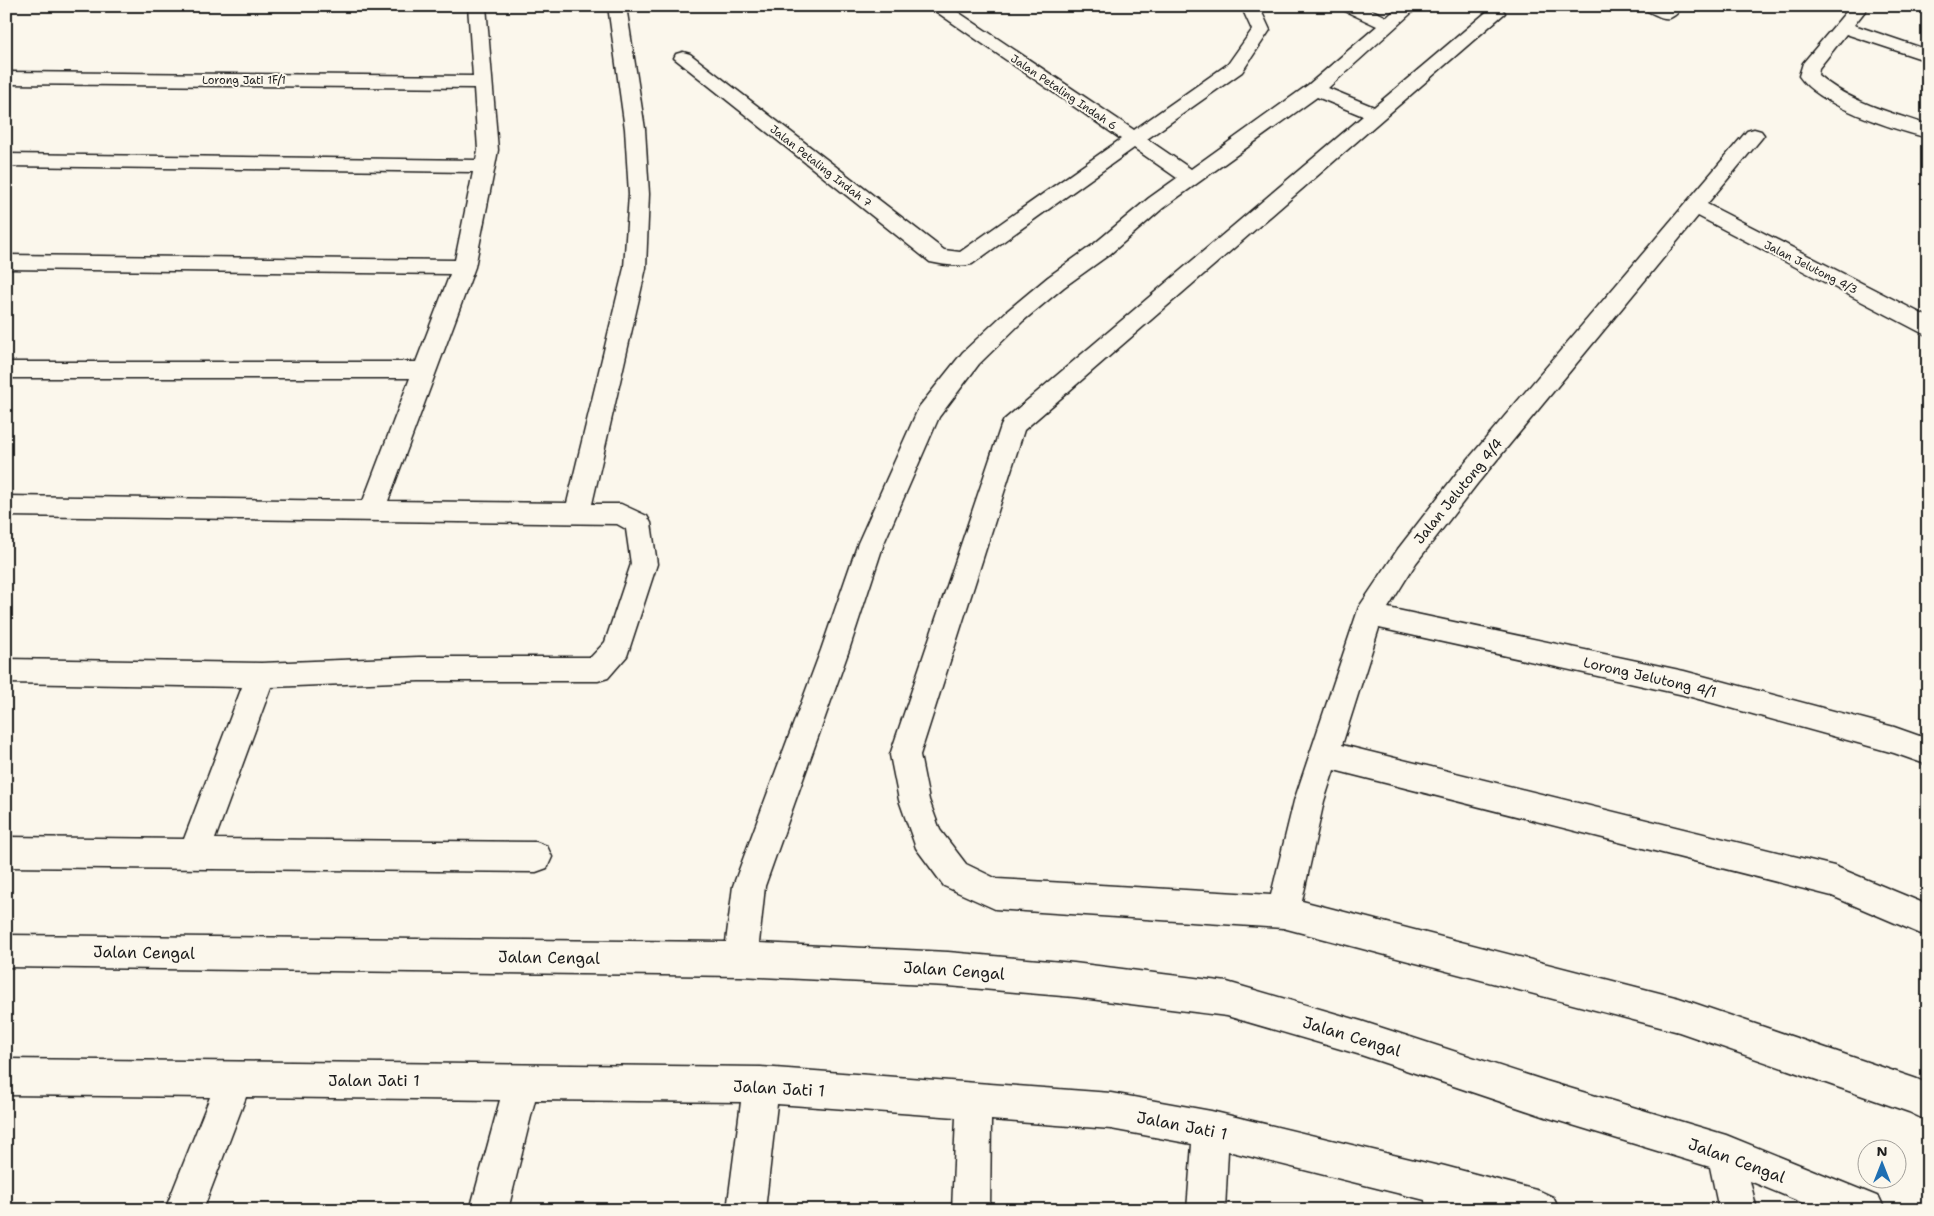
<svg xmlns="http://www.w3.org/2000/svg" width="1934" height="1216" font-family="'Shantell Sans',sans-serif">
  <style>
    .lines { fill: none; stroke-linecap: round; stroke-linejoin: round }
    .minor-casing { stroke: #1c1c1c; stroke-width: 3 }
    .minor { fill: #fbf7ec; fill-rule: evenodd }
    .labels { text-anchor: middle; stroke-width: 4; stroke-linejoin: round; paint-order: stroke }
    .far-street-label { font-size: 11px; fill: #1c1c1c; stroke: #fbf7ec }
    .street-label { font-size: 14px; fill: #1c1c1c; stroke: #fbf7ec }
    .near-street-label { font-size: 16px; fill: #1c1c1c; stroke: #fbf7ec }
  </style>
  <rect width="100%" height="100%" fill="#fbf7ec"/>
  <filter id="ink" filterUnits="userSpaceOnUse"><feTurbulence type="fractalNoise" baseFrequency=".02" numOctaves="2"/><feDisplacementMap in="SourceGraphic" scale="10" xChannelSelector="R" yChannelSelector="G"/><feConvolveMatrix kernelMatrix="1 2 1 2 8 2 1 2 1" color-interpolation-filters="sRGB"/></filter>
  <g filter="url(#ink)">
    <g class="lines">
      <defs>
        <path id="minor" d="M468 6H486L498 150 495 166 475 267 388 501 567 503 624 268 629 194 625 129 608 6H626L645 129 649 194 646 268 592 504H621L647 516 651 523 657 564 627 656 608 678 598 681H419L271 687 215 839 536 842 547 846 552 857 547 868 536 872 6 867V837L184 839 242 687 6 683V659L261 663 419 657H591L605 642 631 564 626 529 617 524 6 516V496L363 501 410 378H6V362H416L450 274 6 269V255L455 260 473 172 6 166V154L476 160 478 150 474 88 6 84V72L473 76Z
          M928 6H949L1134 130 1228 64 1252 30 1241 6H1259L1270 30 1242 72 1147 139 1191 169 1308 85 1377 26 1343 10 1340 6H1364L1387 17 1399 6H1419L1328 88 1374 107 1490 9 1496 8 1502 9 1505 13 1024 430 920 755 929 800 940 830 966 864 997 879 1271 895 1294 801 1359 607 1398 549 1459 470 1747 131 1754 129 1761 131 1764 135 1761 139 1707 204 1928 317V335L1920 332 1698 216 1477 484 1416 563 1388 608 1684 671 1894 727 1928 739V765L1894 753 1684 695 1379 628 1342 745 1834 866 1928 905V937L1832 896 1334 770 1324 801 1302 901 1679 998 1917 1079 1928 1084V1121L1909 1112 1679 1032 1283 928 995 909 944 886 916 848 899 800 890 755 1001 426 1004 420 1363 116 1317 97 1163 208 1110 254 1064 287 1023 321 979 364 939 417 884 543 849 650 765 886 759 943 948 952 1074 963 1227 982 1361 1021 1546 1081 1726 1135 1879 1197 1885 1210H1820L1750 1181 1757 1210H1719L1710 1167 1546 1117 1361 1055 1227 1016 1074 997 948 986 741 976 6 967V935L726 942 733 886 821 650 858 543 919 407 963 352 1007 311 1048 277 1094 244 1149 198 1177 178 1134 148 972 264C959 267 943 265 930 262L674 58 676 54 683 52 690 54 944 250 960 252 1121 139Z
          M1642 6H1683C1675 17 1669 22 1656 15 1651 13 1646 11 1642 6Z
          M1851 6H1869L1854 25 1928 50V61L1846 34 1819 68 1818 75C1849 102 1889 112 1928 125V138C1893 129 1819 106 1799 76L1803 63Z
          M6 1059 761 1067 1111 1093 1211 1111 1439 1166 1441 1165 1540 1191 1553 1197 1559 1210H1426L1425 1200 1228 1151 1225 1210H1187L1192 1144 1111 1129 991 1120 990 1210H952L956 1117 777 1104 765 1210H727L741 1102 535 1100 508 1210H470L500 1100 246 1097 203 1210H165L210 1097 6 1095Z"/>
      </defs>
      <use href="#minor" class="minor-casing"/>
      <use href="#minor" class="minor"/>
    </g>
  </g>
  <g class="labels">
    <g class="far-street-label">
      <text x="244" y="84">Lorong Jati 1F/1</text>
      <text transform="translate(1064 92) rotate(34)" y="4">Jalan Petaling Indah 6</text>
      <text transform="translate(821 166) rotate(38)" y="4">Jalan Petaling Indah 7</text>
      <text transform="translate(1811 267) rotate(27)" y="4">Jalan Jelutong 4/3</text>
    </g>
    <g class="street-label">
      <text transform="translate(1458 491) rotate(-51)" y="5">Jalan Jelutong 4/4</text>
      <text transform="translate(1650 677) rotate(13)" y="5">Lorong Jelutong 4/1</text>
    </g>
    <g class="near-street-label">
      <text transform="translate(144 952) rotate(1)" y="6">Jalan Cengal</text>
      <text transform="translate(549 957) rotate(1)" y="6">Jalan Cengal</text>
      <text transform="translate(954 970) rotate(4)" y="6">Jalan Cengal</text>
      <text transform="translate(1352 1036) rotate(17)" y="6">Jalan Cengal</text>
      <text x="374" y="1086">Jalan Jati 1</text>
      <text transform="translate(779 1088) rotate(3)" y="6">Jalan Jati 1</text>
      <text transform="translate(1182 1125) rotate(11)" y="6">Jalan Jati 1</text>
      <text transform="translate(1737 1160) rotate(20)" y="6">Jalan Cengal</text>
    </g>
  </g>
  <rect width="1934" height="1216" fill="none" stroke="#fbf7ec" stroke-width="25"/>
  <rect x="12" y="12" width="1909" height="1191" fill="none" stroke="#1c1c1c" stroke-width="2" filter="url(#ink)"/>
  <g transform="translate(1882 1164)"><circle r="24" fill="#fbf7ec" stroke="#a29f99"/>
  <path d="M0-4L9 19L0 12L-9 19Z" fill="#1f6fb2"/>
  <text y="-8" font-size="14" font-weight="bold" text-anchor="middle" fill="#1c1c1c">N</text>
  </g>
</svg>
